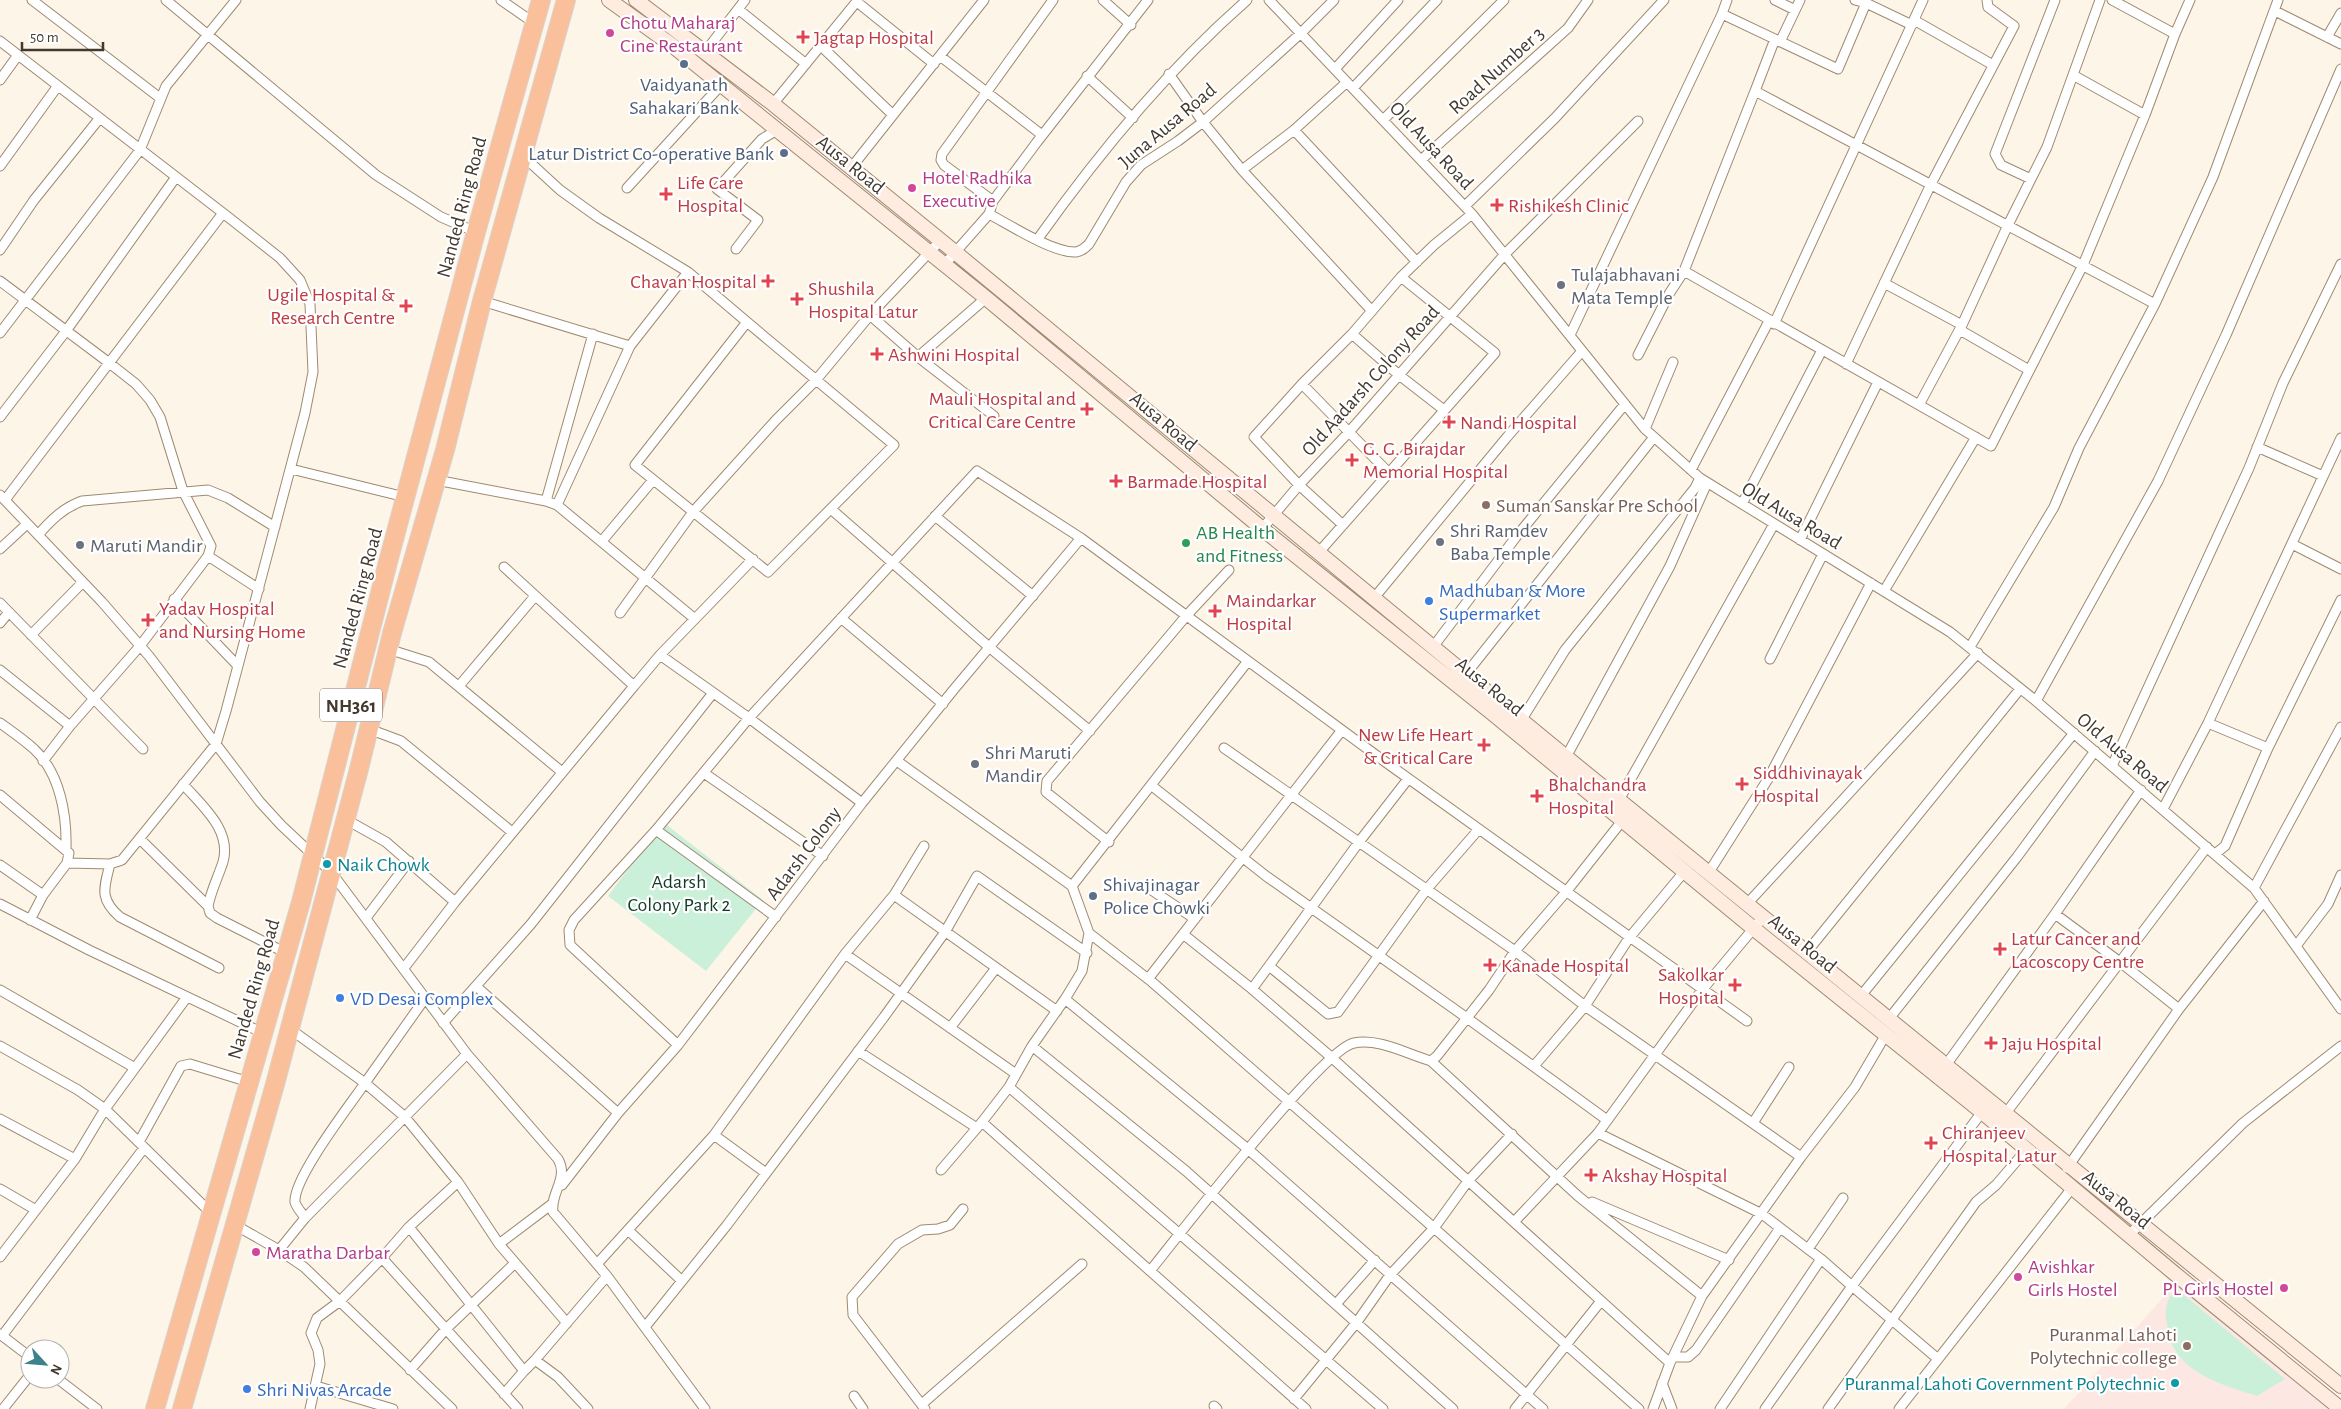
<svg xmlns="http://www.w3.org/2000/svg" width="2341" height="1409" font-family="'Alegreya Sans',sans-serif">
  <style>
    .education { fill: #fce7e2 }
    .green { fill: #cbf0d9 }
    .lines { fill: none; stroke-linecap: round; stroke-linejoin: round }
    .street-casing { stroke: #9e8a70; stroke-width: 11 }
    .secondary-casing { stroke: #9e8a70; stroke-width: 16 }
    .highway-casing { stroke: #d6d4d1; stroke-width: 20 }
    .street { stroke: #fff; stroke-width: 9 }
    .secondary { stroke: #feece1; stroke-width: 14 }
    .highway { stroke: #fac09c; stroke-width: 18 }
    .hotel-dot { fill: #d1479c; stroke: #fff; stroke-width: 2 }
    .health-dot { fill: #e0444e; stroke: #fff; stroke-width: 2 }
    .service-dot { fill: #5c6f8a; stroke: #fff; stroke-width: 2 }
    .worship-dot { fill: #6b7280; stroke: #fff; stroke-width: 2 }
    .education-dot { fill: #8d6e63; stroke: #fff; stroke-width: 2 }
    .leisure-dot { fill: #2e9e5b; stroke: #fff; stroke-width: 2 }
    .shop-dot { fill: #3f7fe0; stroke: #fff; stroke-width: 2 }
    .culture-dot { fill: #0f9aa8; stroke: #fff; stroke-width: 2 }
    .labels { text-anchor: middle; stroke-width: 4.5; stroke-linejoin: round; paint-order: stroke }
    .shield { fill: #fff; stroke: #7b756d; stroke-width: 1 }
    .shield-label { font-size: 19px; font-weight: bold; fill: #433a2f }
    .hotel-label { font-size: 20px; fill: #b23c85; stroke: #fff; text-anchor: start }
    .health-label { font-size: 20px; fill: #be3a42; stroke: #fff; text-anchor: start }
    .street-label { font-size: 20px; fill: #433a2f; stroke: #fff }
    .service-label { font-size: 20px; fill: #4e5e75; stroke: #fff }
    .worship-label { font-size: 20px; fill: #5b616d; stroke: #fff; text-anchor: start }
    .education-label { font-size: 20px; fill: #785e54; stroke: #fff; text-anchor: start }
    .leisure-label { font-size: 20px; fill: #27864d; stroke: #fff; text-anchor: start }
    .shop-label { font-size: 20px; fill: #366cbe; stroke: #fff; text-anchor: start }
    .culture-label { font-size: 20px; fill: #0d838f; stroke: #fff; text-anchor: start }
    .park-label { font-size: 20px; fill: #113b25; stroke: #fff }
  </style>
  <rect width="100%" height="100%" fill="#fef5e9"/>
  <path class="education" d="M2176 1283 2331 1409H2064Z"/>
  <path class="green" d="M663 822 763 900 706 971 608 896Z
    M2177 1289 2285 1379 2257 1396C2227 1386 2185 1376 2171 1342 2168 1337 2168 1329 2167 1323 2164 1310 2166 1298 2177 1289Z"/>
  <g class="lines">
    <defs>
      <path id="street" d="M32 0 160 98
        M166 0 376 175 441 217 476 232
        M501 0 534 23
        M1103 0 1131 25
        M1269 0 1472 214 1645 429 1700 478 1950 632 2036 701 2254 888 2341 1009
        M1775 0 1795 10
        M2112 0 2175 34
        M857 2 934 64
        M1866 3 1912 25
        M738 9 806 64
        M2275 11 2341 44
        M1722 14 1727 0
        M1914 20 1993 65
        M2327 37 2341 13
        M1775 39 1755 91 2155 304 2079 448 2054 507 1970 647
        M0 41 223 213 5 500
        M1780 42 1800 0
        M821 46 893 115
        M705 52 745 0
        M940 56 1042 135
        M1335 69 1398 0
        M1169 74 1203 122 1242 170
        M1087 76 1133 118
        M0 80 18 55
        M1353 88 1437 0
        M773 104 858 0
        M2145 115 2175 34 2190 0
        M1383 120 1504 0
        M1294 130 1347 82
        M523 156 560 190 599 218 688 272 747 322 635 465 768 572 894 445 747 322
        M1421 160 1568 28 1588 0
        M0 166 57 87
        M851 168 984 0
        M2031 179 2001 165 1995 154 2055 0
        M627 188 721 85
        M993 201 944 165 941 160 942 154 1053 0
        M1465 206 1555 118 1664 0
        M989 214C1010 225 1053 253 1076 252 1082 251 1085 248 1089 244L1126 182 1141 165 1178 141 1203 122 1300 34 1334 0
        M1037 240C1098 154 1167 70 1247 0
        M736 249 758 220 717 189 762 139 777 130
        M0 250 34 200 99 119
        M944 265 989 214 993 201 1037 142 1148 0
        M1684 271 1991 446 2083 265 2145 115 2073 75
        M0 281 108 362 136 384 150 400 160 417 183 491 211 546 208 556 140 646 70 726 43 761
        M1884 283 1962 325 1919 405
        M482 301 630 346
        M2155 304 2213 177 2278 0
        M1372 311 1242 170 1294 130 1417 262
        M870 315 918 357 986 298
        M1774 324 1923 0
        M1962 325 2008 225 2047 147 2100 0
        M1960 330 2029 370
        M0 333 140 150 166 86 236 0
        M1352 334 1399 375 1444 410
        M1570 335 1722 14 1838 69 1866 3 1855 0
        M1638 355 1669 294 1684 271 1755 91
        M918 357 994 416
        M1846 364 1931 184 2014 26 1988 7 1987 0
        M1302 384 1389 473
        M0 417 66 331 176 177
        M1645 429 1673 362
        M2257 447 2323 476
        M291 469 405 497
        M1691 470 1769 321
        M436 480 546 501 557 505 695 619
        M0 495 102 602 149 656 260 802 281 825 331 872 467 1054 558 1159C569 1178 550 1193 553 1212L607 1276 705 1409
        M546 501 593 334
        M1742 504 1822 350
        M557 505 630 346 688 272
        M831 509 989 647 1090 731
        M935 516 1033 596
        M1343 525 1299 485 1254 437 1302 384 1352 334 1401 277 1434 245 1472 214
        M1262 529 1299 485 1349 432 1505 254 1638 121
        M38 535C51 520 63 508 82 501L208 490 228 498 275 527
        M1800 540 1878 382
        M602 541 653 480
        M2292 544 2341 569
        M0 549 27 524
        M1319 552 1495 353 1401 277
        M208 556 259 589
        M504 567 634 686 660 655 753 559
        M1884 591 1976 437
        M1374 598 1507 437 1582 351
        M174 599 238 666
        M0 603 143 749
        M620 613 693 512 776 420 816 380 870 315 941 240
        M841 618 943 704
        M0 623 9 612
        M31 635 83 582
        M1433 647 1516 537 1625 404
        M388 649 429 662 562 772
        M660 655 749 718 862 803
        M1770 659 1823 554
        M0 670 70 726
        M1466 674 1654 437
        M459 686 535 596
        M2036 701 2158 481 2226 335 2341 69
        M1522 719 1565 650 1695 488 1700 478
        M0 723C11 731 23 739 34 749 60 773 67 815 66 849
        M2208 723 2268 748 2225 846 2215 854
        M369 729 401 741 512 832
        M1224 748 1515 951 1585 1006 1801 1157
        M2268 748 2341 600
        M1566 757 1670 566 1707 483
        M897 761 1072 886 1089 933 1082 971 1065 999 1032 1046 1009 1087 982 1122 941 1170
        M2112 766 2249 468 2283 383 2341 264
        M704 773 823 856
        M1408 779 1359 842 1269 966 1328 1014 1338 1012 1426 890 1479 829
        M183 784C202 806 232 830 223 862 218 877 211 891 208 906L210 913 217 918 286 953
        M1152 786 1266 876 1467 1018 1607 1120
        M0 795 69 853 67 863 43 895 30 920
        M1619 800 1774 524
        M2163 809 2208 723 2341 438
        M345 819 386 842 455 902
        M656 830 776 917
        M140 839 208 906
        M1109 842 1046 792 1047 781 1187 615 1229 570
        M67 863 110 864 122 860 216 744 226 711 305 413 313 372 310 304 300 280 280 258 223 213
        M110 864C104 888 99 899 120 917L219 968
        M0 865 43 895
        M1709 872 1768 779 1871 583
        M1072 886 1248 661
        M2254 888 2341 727
        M1153 891 1195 919
        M894 895 1057 1011
        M0 904 89 950 263 1033
        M1747 904 1978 653
        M2055 914 2120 962 2207 847
        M366 918 409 861
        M1089 933 1152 982 1434 1228 1390 1275 1357 1322 1294 1399
        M1183 934 1252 989 1269 966
        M2296 946 2328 904 2341 875
        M1806 953 2020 689
        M845 954 1016 1074
        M404 968 455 902 634 686
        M1148 979 1342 730
        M477 987 618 1113
        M1252 989 1331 1057 1670 1363
        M0 990 135 1068 105 1109 211 1213
        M426 997 365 1083 405 1117 458 1182 499 1244 552 1204
        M1860 997 2074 733
        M1065 999 1249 1150 1543 1409
        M2179 1009 2264 901
        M1888 1020 2017 857 2095 751
        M443 1023 531 924 713 693
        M950 1028 996 968
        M290 1029 365 1083C350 1105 293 1178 295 1202 296 1207 302 1213 305 1218
        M678 1045 570 945 569 930 574 920 656 830 749 718 977 471 1081 538 1384 761 1747 1021
        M0 1046 78 1090 105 1109 75 1159 36 1210 0 1189
        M1032 1046 1186 1171 1453 1409
        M858 1051 977 1128
        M1431 1061 1578 1196 1702 1296 1670 1363 1653 1409
        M1946 1065 2055 914 2141 790
        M1534 1066 1585 1006 1629 938 1684 872
        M135 1068 187 997
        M1009 1087 1383 1409
        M2006 1113 2120 962 2179 1009 2067 1168
        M0 1119 75 1159
        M982 1122 1306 1409
        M1753 1123 1789 1067
        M1598 1133 1762 1214 1821 1259 1852 1286 1982 1112
        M1512 1134 1468 1181 1434 1228 1639 1409
        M139 1142 181 1066 190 1064 249 1082
        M766 1173 714 1135 845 954 894 895 924 846
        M562 1185 618 1113 678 1045 862 803 955 688 1081 538
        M1592 1202 1729 1260
        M1514 1222 1598 1133 1702 990 1763 917
        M235 1225 279 1250 304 1267 452 1409
        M409 1227 524 1371 535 1360 558 1377 588 1409
        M628 1230 682 1281
        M2129 1235 2243 1123 2341 1046
        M499 1244 567 1323
        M1808 1249 1843 1198
        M279 1250 305 1218 467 1054
        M0 1257 36 1210
        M382 1258 518 1409
        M597 1264 714 1135
        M1150 1271C1179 1235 1322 1049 1354 1043 1379 1038 1407 1054 1431 1061L1437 1056 1489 990 1515 951 1566 892 1622 821
        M1702 1296 1801 1157 1855 1087 1885 1036
        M1336 1304 1375 1260
        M645 1327 727 1225 884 1017 945 932 977 876 1087 953
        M0 1334 30 1357
        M2 1336 144 1148
        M1673 1357H1688L1696 1350 1780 1228
        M535 1360 607 1276
        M410 1370 446 1329 515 1263
        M58 1379 97 1409
        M1662 1383 1672 1409
        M316 1386 393 1409
        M504 1394 524 1371
        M854 1396 863 1409
        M922 1404 1082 1264
        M1214 1406 1217 1409
        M3 1409 30 1375
        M310 1409 320 1364 318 1350 311 1333 317 1318 340 1301 382 1258 409 1227 458 1182
        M925 1409 853 1315 852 1297 898 1244 922 1230 938 1229 950 1225 963 1209
        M1515 1409 1601 1301
        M1720 1409 1821 1259
        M1765 1409 1852 1286 1938 1359
        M1828 1409 1976 1202 1996 1185 2026 1150
        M1899 1409 2072 1188"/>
      <path id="secondary" d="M609 0 673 46 986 298 1265 531 1492 713 1753 928 1982 1112 2174 1273 2341 1409
        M636 0 773 104 956 253 1566 757 2341 1386"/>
      <path id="highway" d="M155 1409 301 902 388 562 476 232 541 0
        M182 1409 274 1088 359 769 392 633 445 450 482 301 566 0"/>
    </defs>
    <use href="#street" class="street-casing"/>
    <use href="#secondary" class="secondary-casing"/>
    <use href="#highway" class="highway-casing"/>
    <use href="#street" class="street"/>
    <use href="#secondary" class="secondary"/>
    <use href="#highway" class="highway"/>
  </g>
  <g class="hotel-dot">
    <circle cx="610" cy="33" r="5"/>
    <circle cx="912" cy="188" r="5"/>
    <circle cx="256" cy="1252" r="5"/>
    <circle cx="2018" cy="1277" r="5"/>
    <circle cx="2284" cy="1288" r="5"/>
  </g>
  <g class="health-dot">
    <path d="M800.5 29.5h5v5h5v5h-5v5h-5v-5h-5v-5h5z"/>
    <path d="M663.5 186.5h5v5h5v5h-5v5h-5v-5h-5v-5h5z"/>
    <path d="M1494.5 197.5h5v5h5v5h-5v5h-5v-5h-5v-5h5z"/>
    <path d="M765.5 273.5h5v5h5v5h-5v5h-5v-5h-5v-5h5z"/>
    <path d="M794.5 291.5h5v5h5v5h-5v5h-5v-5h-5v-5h5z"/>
    <path d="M403.5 298.5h5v5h5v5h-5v5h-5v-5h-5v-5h5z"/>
    <path d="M874.5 346.5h5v5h5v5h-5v5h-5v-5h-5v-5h5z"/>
    <path d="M1084.5 401.5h5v5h5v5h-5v5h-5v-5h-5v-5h5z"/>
    <path d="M1446.5 414.5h5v5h5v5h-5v5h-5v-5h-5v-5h5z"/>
    <path d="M1349.5 452.5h5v5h5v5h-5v5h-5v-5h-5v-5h5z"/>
    <path d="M1113.5 473.5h5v5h5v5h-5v5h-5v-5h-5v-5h5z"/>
    <path d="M1212.5 603.5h5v5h5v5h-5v5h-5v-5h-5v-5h5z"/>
    <path d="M145.5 612.5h5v5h5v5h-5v5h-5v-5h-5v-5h5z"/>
    <path d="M1481.5 737.5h5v5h5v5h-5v5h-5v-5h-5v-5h5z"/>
    <path d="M1739.5 776.5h5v5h5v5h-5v5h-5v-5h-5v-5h5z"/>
    <path d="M1534.5 788.5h5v5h5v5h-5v5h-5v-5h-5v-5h5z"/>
    <path d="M1997.5 941.5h5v5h5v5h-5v5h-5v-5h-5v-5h5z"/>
    <path d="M1487.5 957.5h5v5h5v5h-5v5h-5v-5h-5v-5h5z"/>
    <path d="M1732.5 977.5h5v5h5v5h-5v5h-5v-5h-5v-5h5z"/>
    <path d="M1988.5 1035.5h5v5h5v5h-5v5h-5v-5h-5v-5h5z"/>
    <path d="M1928.5 1135.5h5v5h5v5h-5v5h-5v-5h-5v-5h5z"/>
    <path d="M1588.5 1167.5h5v5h5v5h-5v5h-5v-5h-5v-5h5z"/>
  </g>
  <g class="service-dot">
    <circle cx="684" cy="64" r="5"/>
    <circle cx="784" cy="153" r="5"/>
    <circle cx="1093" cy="896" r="5"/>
  </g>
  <g class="worship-dot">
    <circle cx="1561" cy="285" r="5"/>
    <circle cx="1440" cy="542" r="5"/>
    <circle cx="80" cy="545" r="5"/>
    <circle cx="975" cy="764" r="5"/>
  </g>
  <g class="education-dot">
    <circle cx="1486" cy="505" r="5"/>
    <circle cx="2187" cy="1346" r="5"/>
  </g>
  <circle class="leisure-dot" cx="1186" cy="543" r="5"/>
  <g class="shop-dot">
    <circle cx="1429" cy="601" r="5"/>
    <circle cx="340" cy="998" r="5"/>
    <circle cx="247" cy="1389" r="5"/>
  </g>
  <g class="culture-dot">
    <circle cx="327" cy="864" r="5"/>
    <circle cx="2175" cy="1383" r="5"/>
  </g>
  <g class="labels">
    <rect class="shield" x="320" y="688.5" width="62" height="33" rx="4"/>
    <g class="shield-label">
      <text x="351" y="712">NH361</text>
    </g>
    <g class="hotel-label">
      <text x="620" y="29">Chotu Maharaj<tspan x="620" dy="23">Cine Restaurant</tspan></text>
      <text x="922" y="184">Hotel Radhika<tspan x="922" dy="23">Executive</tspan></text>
      <text x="266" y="1259">Maratha Darbar</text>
      <text x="2028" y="1273">Avishkar<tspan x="2028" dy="23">Girls Hostel</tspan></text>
      <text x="2274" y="1295" text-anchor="end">PL Girls Hostel</text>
    </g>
    <g class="health-label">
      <text x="814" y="44">Jagtap Hospital</text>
      <text x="677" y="189">Life Care<tspan x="677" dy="23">Hospital</tspan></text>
      <text x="1508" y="212">Rishikesh Clinic</text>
      <text x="757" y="288" text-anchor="end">Chavan Hospital</text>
      <text x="808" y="295">Shushila<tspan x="808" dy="23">Hospital Latur</tspan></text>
      <text x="395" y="301" text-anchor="end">Ugile Hospital &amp;<tspan x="395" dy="23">Research Centre</tspan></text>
      <text x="888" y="361">Ashwini Hospital</text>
      <text x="1076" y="405" text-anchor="end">Mauli Hospital and<tspan x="1076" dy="23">Critical Care Centre</tspan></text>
      <text x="1460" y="429">Nandi Hospital</text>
      <text x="1363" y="455">G. G. Birajdar<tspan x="1363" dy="23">Memorial Hospital</tspan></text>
      <text x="1127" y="488">Barmade Hospital</text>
      <text x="1226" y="607">Maindarkar<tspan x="1226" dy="23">Hospital</tspan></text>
      <text x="159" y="615">Yadav Hospital<tspan x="159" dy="23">and Nursing Home</tspan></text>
      <text x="1473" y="741" text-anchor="end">New Life Heart<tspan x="1473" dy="23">&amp; Critical Care</tspan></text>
      <text x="1753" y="779">Siddhivinayak<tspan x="1753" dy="23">Hospital</tspan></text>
      <text x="1548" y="791">Bhalchandra<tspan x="1548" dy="23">Hospital</tspan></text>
      <text x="2011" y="945">Latur Cancer and<tspan x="2011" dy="23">Lacoscopy Centre</tspan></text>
      <text x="1501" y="972">Kanade Hospital</text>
      <text x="1724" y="981" text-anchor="end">Sakolkar<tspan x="1724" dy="23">Hospital</tspan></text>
      <text x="2002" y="1050">Jaju Hospital</text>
      <text x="1942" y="1139">Chiranjeev<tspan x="1942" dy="23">Hospital, Latur</tspan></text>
      <text x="1602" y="1182">Akshay Hospital</text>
    </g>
    <g class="street-label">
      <text transform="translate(1496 70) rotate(-42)" y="7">Road Number 3</text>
      <text transform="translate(1167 125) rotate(-40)" y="7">Juna Ausa Road</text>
      <text transform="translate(1432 145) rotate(47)" y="7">Old Ausa Road</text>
      <text transform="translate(851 164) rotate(39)" y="7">Ausa Road</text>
      <text transform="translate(461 207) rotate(-75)" y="7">Nanded Ring Road</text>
      <text transform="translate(1370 380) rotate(-48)" y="7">Old Aadarsh Colony Road</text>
      <text transform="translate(1164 421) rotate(40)" y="7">Ausa Road</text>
      <text transform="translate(1792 515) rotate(31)" y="7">Old Ausa Road</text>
      <text transform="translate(357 598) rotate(-75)" y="7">Nanded Ring Road</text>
      <text transform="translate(1490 686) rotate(39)" y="7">Ausa Road</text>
      <text transform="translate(2123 752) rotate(40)" y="7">Old Ausa Road</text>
      <text transform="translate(803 853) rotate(-53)" y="7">Adarsh Colony</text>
      <text transform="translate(1803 943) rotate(39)" y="7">Ausa Road</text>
      <text transform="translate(253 989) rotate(-74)" y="7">Nanded Ring Road</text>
      <text transform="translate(2117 1199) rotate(39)" y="7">Ausa Road</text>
    </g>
    <g class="service-label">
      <text x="684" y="91">Vaidyanath<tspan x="684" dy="23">Sahakari Bank</tspan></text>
      <text x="774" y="160" text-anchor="end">Latur District Co-operative Bank</text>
      <text x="1103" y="891" text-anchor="start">Shivajinagar<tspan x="1103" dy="23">Police Chowki</tspan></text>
    </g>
    <g class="worship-label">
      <text x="1571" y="281">Tulajabhavani<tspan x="1571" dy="23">Mata Temple</tspan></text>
      <text x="1450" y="537">Shri Ramdev<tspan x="1450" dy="23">Baba Temple</tspan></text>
      <text x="90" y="552">Maruti Mandir</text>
      <text x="985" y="759">Shri Maruti<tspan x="985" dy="23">Mandir</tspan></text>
    </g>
    <g class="education-label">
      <text x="1496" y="512">Suman Sanskar Pre School</text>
      <text x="2177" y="1341" text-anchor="end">Puranmal Lahoti<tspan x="2177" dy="23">Polytechnic college</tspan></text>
    </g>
    <g class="leisure-label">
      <text x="1196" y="539">AB Health<tspan x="1196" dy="23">and Fitness</tspan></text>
    </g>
    <g class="shop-label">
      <text x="1439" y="597">Madhuban &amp; More<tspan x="1439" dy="23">Supermarket</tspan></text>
      <text x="350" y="1005">VD Desai Complex</text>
      <text x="257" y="1396">Shri Nivas Arcade</text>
    </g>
    <g class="culture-label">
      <text x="337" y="871">Naik Chowk</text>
      <text x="2165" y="1390" text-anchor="end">Puranmal Lahoti Government Polytechnic</text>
    </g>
    <g class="park-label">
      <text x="679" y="888">Adarsh<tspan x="679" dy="23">Colony Park 2</tspan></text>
    </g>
  </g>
  <g transform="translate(45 1364) rotate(116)"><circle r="24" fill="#ffffff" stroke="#b4b0ac"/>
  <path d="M0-4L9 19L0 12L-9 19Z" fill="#3b828a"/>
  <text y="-8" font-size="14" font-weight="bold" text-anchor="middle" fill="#433a2f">N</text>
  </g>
  <path d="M22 42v8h81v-8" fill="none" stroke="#433a2f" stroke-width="2.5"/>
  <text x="30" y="42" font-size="15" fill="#433a2f" stroke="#ffffff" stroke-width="4" paint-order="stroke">50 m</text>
</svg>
